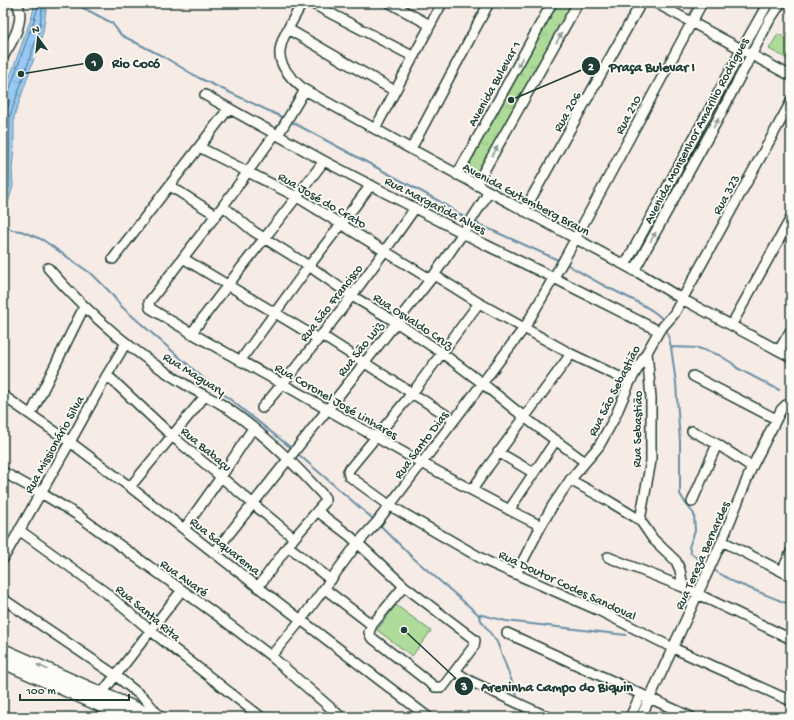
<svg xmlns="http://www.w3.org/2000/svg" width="794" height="720" font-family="'Gochi Hand',sans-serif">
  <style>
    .park { fill: url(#park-tufts); stroke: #668c66 }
    .garden { fill: #aedb99; stroke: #668c66 }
    .water { fill: url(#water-ripples); stroke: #6890a7 }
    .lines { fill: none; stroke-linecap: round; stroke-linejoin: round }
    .shore { stroke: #4f7581; stroke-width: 1 }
    .stream { stroke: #6890a7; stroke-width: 2 }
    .minor-casing { stroke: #1f3d34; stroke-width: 12 }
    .major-casing { stroke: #1f3d34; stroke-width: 15 }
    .minor { stroke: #fdfcf7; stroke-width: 9 }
    .major { stroke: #fdfcf7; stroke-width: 12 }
    .oneway { fill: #8e9c96 }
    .labels { text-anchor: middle; stroke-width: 3.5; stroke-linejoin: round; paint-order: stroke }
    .street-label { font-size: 13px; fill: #1f3d34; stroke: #fdfcf7 }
    .leader { fill: none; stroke: #1f3d34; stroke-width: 1.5 }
    .callout-dot { fill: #1f3d34; stroke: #fdfcf7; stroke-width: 1.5 }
    .mark-label { font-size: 12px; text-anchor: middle; font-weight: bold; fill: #fff }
    .callout-label { font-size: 14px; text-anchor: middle; font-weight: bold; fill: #1f3d34; stroke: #fdfcf7; stroke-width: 3.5; stroke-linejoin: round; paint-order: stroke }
  </style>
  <defs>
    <pattern id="park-tufts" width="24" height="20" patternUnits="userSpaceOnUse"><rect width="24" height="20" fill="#aedb99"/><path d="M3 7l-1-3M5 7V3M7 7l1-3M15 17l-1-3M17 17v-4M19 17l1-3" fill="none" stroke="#95bd84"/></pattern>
    <pattern id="water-ripples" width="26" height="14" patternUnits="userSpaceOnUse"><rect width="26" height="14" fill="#98c8f4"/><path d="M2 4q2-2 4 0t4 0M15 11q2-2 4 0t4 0" fill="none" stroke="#7ba4c6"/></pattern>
  </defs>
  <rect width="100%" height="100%" fill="#f7ebe5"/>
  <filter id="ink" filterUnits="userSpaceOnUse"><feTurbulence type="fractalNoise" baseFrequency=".025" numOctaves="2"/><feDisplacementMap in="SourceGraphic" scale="8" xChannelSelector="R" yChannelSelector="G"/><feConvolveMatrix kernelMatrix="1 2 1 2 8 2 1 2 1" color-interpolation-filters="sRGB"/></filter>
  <g filter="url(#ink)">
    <path class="park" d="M556 3H573L477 179 463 171Z"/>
    <path class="garden" d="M778 34 791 41V61L769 49Z
      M396 605 431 631 412 656 377 630Z"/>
    <path class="water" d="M35 3H47L43 32 14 117V148L12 169 13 186 3 220V96L32 16Z"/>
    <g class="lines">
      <path class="shore" d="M3 94H6L9 91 35 17 39 3
        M3 99H8L10 101 5 116V147L3 167
        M3 206 9 186 10 116 39 31 43 3"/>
      <path class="stream" d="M74 3 112 23 121 35 164 57 199 78 284 118
        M290 121 439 201 464 217
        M476 223 558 260
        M3 224 12 230 21 231 43 240 93 275 109 291 122 307 202 377 290 447
        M568 265C580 272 591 279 603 285 616 292 659 310 664 322
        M666 327 671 347 676 383 680 442V494L686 504 694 514 695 531 689 547 691 553 707 566
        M671 347 698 348 719 355 732 363 737 368 779 390
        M298 454 372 518
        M380 525 411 556 478 614 482 622 497 642 517 695
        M712 569 734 582 791 605
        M478 614 506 621 626 635
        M521 717V708"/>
      <defs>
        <path id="minor" d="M302 3C282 42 263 57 305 90L411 149 639 273 682 299 791 357
          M311 3 414 57
          M390 3 430 25
          M656 3 791 76
          M288 29 395 91
          M3 57C12 42 26 20 17 3
          M205 95 324 161 486 245 554 278 659 331
          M375 129 442 3
          M275 134 223 206 149 302 150 308C199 339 251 366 302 395 381 440 459 485 541 526
          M278 135 305 90
          M199 147 297 197 430 279
          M411 149 489 3
          M457 175 552 3
          M476 185 578 3
          M170 186 216 215
          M223 206 253 231 309 266 352 296 396 322 442 353 482 383 524 417 585 462
          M524 211 641 3
          M183 258C228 286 273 311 318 339
          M113 259 229 108
          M625 265 742 49 768 3
          M48 268C89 315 137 356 191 388 201 394 211 398 221 404 258 428 292 461 322 494L325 498V502L294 538 258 587
          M634 271 718 119 769 21 781 3
          M434 275 479 303 571 354 630 382
          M479 303 413 392 348 471 349 476 389 505 486 561 600 611 673 648 791 701
          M732 324 791 218
          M191 334C234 275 280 220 324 161
          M321 335 454 420
          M779 350 791 330
          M647 352 651 398V461L640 520 653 539 676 561 680 570 683 587
          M240 361 309 266 371 185
          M107 375 172 436 294 538
          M693 376 776 419
          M5 397 70 442 130 487 258 587 428 717
          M262 408C317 344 367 277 415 208
          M31 414 84 307
          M692 431 717 444 752 467
          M498 452 534 473
          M3 472 41 493 76 514 214 613 271 656 341 717
          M570 480 607 500 640 520
          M130 487 205 396
          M472 490 488 467 571 354
          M692 502 717 444
          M509 510 556 440
          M317 511 350 536 404 586 475 640 474 646 443 687H435L371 637 369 632 372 625 404 586
          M184 529 221 477 253 428
          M19 530 105 592 151 631 261 717
          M722 541 791 576
          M288 546 331 580
          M214 553 434 275 463 233 489 192
          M608 557 683 587 791 639
          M3 559 70 442 107 375 126 343
          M782 571 791 552
          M516 574 541 526 553 505 570 480 599 446 615 417 630 382 659 331 674 314 791 102
          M325 589 372 625
          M3 599 115 675 145 699 160 717
          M507 633 691 717
          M271 656 301 620 357 544 377 522 525 327 565 258 702 3
          M456 672 472 682 548 717
          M102 693 182 590
          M630 717 641 694
          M641 717 722 541 752 467 781 410 786 405H791"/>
        <path id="major" d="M3 650 155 717
          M3 662 126 717"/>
      </defs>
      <use href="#minor" class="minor-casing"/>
      <use href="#major" class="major-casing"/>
      <use href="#minor" class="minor"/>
      <use href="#major" class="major"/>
    </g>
    <defs><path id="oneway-solid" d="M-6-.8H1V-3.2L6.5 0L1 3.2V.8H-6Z"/></defs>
    <g class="oneway">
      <use href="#oneway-solid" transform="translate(559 38) rotate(-61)"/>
      <use href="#oneway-solid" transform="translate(520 62) rotate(119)"/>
      <use href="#oneway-solid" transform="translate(716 123) rotate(-61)"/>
      <use href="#oneway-solid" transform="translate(495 151) rotate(-60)"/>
      <use href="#oneway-solid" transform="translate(653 237) rotate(-60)"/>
      <use href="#oneway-solid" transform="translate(42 667) rotate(-156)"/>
    </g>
  </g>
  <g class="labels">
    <g class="street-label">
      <text transform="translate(493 83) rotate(-61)" y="5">Avenida Bulevar 1</text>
      <text transform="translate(566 111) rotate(-61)" y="5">Rua 206</text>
      <text transform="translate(627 114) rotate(-62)" y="5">Rua 210</text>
      <text transform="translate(695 130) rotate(-62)" y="5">Avenida Monsenhor Amarilio Rodrigues</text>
      <text transform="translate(725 194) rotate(-61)" y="5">Rua 323</text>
      <text transform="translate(527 198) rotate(28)" y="5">Avenida Gutemberg Braun</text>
      <text transform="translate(323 199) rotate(30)" y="5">Rua José do Crato</text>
      <text transform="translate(436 204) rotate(27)" y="5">Rua Margarida Alves</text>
      <text transform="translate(330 302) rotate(-52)" y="5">Rua São Francisco</text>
      <text transform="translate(414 320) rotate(33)" y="5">Rua Osvaldo Cruz</text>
      <text transform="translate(359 348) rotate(-52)" y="5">Rua São Luiz</text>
      <text transform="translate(195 373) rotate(32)" y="5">Rua Maguary</text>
      <text transform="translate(613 390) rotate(-63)" y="5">Rua São Sebastião</text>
      <text transform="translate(337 400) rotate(30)" y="5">Rua Coronel José Linhares</text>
      <text transform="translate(636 429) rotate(-89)" y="5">Rua Sebastião</text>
      <text transform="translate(53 444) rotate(-61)" y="5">Rua Missionário Silva</text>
      <text transform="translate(420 444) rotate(-53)" y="5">Rua Santo Dias</text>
      <text transform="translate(207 448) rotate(40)" y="5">Rua Babaçu</text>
      <text transform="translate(226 545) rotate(38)" y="5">Rua Saquarema</text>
      <text transform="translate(701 555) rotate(-66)" y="5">Rua Tereza Bernardes</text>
      <text transform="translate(185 577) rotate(35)" y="5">Rua Avaré</text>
      <text transform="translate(568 584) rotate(25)" y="5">Rua Doutor Codes Sandoval</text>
      <text transform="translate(149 612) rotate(40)" y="5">Rua Santa Rita</text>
    </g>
  </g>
  <path class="leader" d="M21 74L94 62M511 100L591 66M404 630L464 686"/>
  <g class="callout-dot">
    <circle cx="21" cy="74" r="4"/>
    <circle cx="511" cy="100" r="4"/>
    <circle cx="404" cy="630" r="4"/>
    <circle cx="94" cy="62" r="10"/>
    <circle cx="591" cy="66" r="10"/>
    <circle cx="464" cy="686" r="10"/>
  </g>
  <g class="mark-label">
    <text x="94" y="66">1</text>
    <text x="591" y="70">2</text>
    <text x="464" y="690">3</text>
  </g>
  <g class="callout-label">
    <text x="136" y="67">Rio Cocó</text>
    <text x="652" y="71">Praça Bulevar I</text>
    <text x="557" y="691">Areninha Campo do Biquin</text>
  </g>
  <rect width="794" height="720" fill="none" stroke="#fdfcf7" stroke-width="16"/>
  <rect x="8" y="8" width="778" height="704" fill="none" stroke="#1f3d34" stroke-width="1.5" filter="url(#ink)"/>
  <g transform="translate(38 38) rotate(345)" stroke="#fdfcf7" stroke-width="3" paint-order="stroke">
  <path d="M0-3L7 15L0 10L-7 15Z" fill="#1f3d34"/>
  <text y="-6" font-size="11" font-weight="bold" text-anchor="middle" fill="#1f3d34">N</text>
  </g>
  <path d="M20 694v6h109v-6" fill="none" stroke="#1f3d34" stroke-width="2"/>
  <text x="26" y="694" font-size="12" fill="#1f3d34" stroke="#fdfcf7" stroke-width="3" paint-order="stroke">100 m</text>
</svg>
